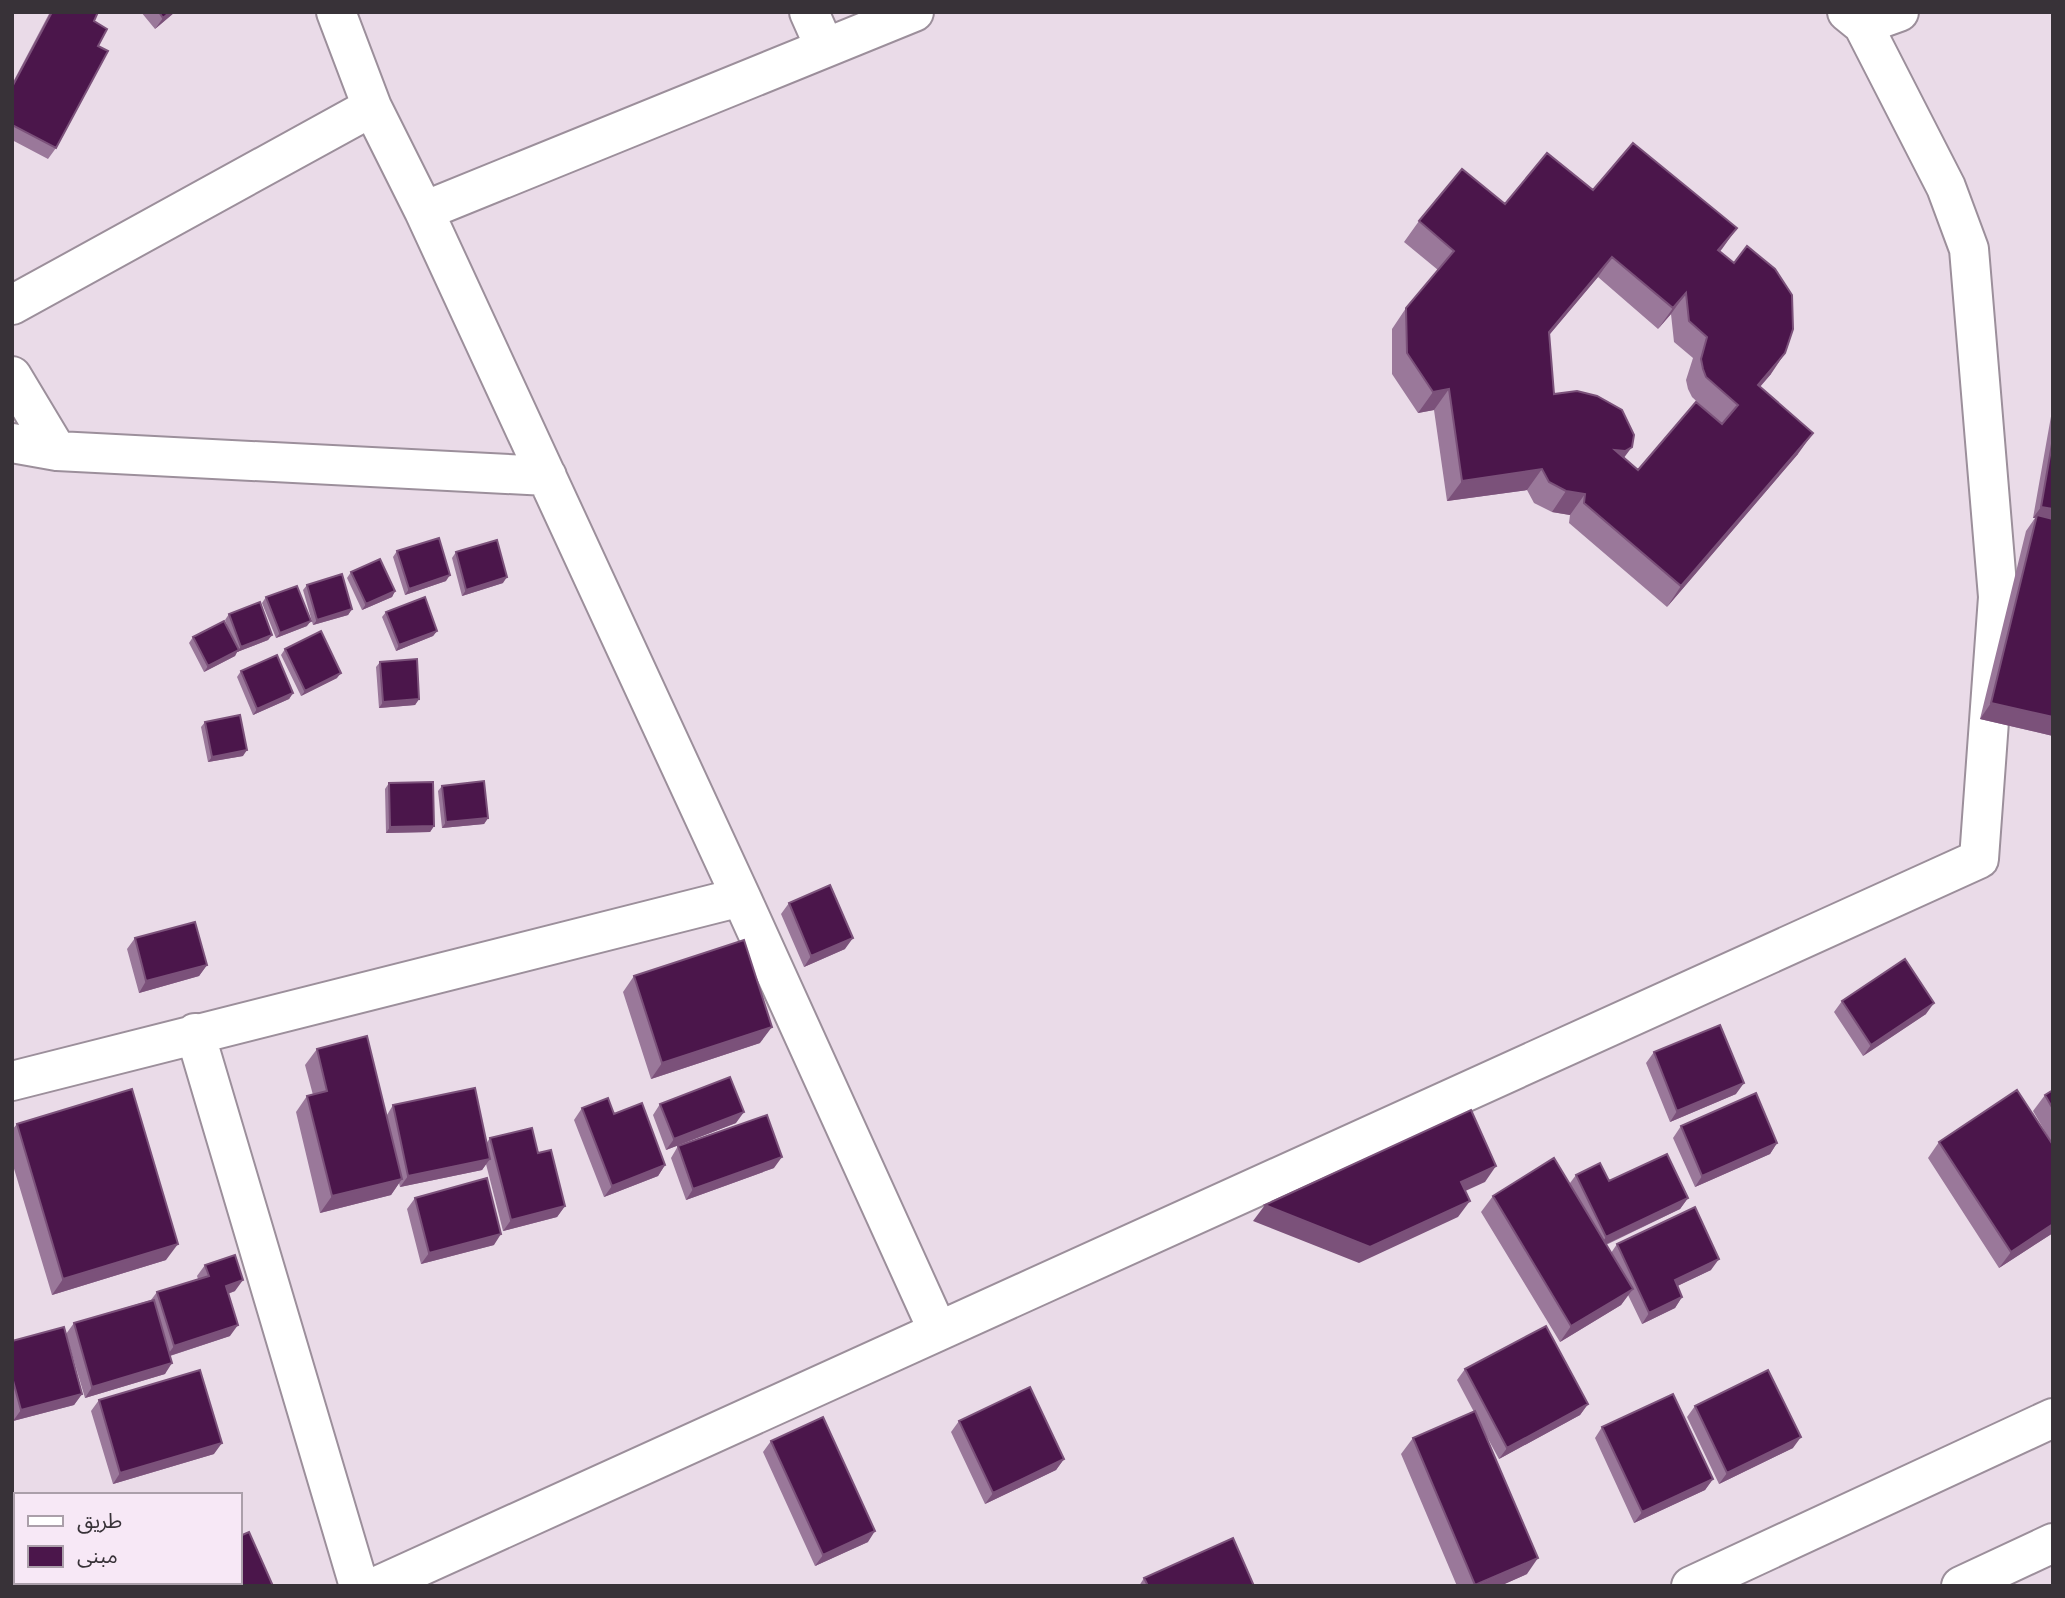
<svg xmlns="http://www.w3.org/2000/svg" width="2065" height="1598" font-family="'Public Sans','Noto Sans Arabic',sans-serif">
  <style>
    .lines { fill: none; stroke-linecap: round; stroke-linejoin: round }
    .minor-casing { stroke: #9c8f9b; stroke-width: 42 }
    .major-casing { stroke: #9c8f9b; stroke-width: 42 }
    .minor { stroke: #fff; stroke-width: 38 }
    .major { stroke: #fff; stroke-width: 38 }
    .wall { fill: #9a789a; fill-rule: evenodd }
    .shaded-wall { fill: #7b517a }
    .building { fill: #4b164b; stroke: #7b517a; stroke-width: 2; fill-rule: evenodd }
  </style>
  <rect width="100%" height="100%" fill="#eadbe8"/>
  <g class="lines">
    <defs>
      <path id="minor" d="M336 12 372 107 424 211 741 897 938 1331
        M809 12 825 48
        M1847 12 1863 25 1899 12
        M424 211 914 12
        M12 305 372 107
        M12 376 57 451
        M12 443 57 451 547 476
        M195 1033 359 1586
        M12 1081 741 897
        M377 1586 1979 859 1998 597 1969 249 1946 187 1863 25"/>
      <path id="major" d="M1691 1586 2053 1418
        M1961 1586 2053 1543"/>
    </defs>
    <use href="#minor" class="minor-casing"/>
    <use href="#major" class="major-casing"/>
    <use href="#minor" class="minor"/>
    <use href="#major" class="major"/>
  </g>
  <path class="wall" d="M50 12H98L94 21 98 46 56 148 48 159 12 140V84Z
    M141 12H175L155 29Z
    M1593 190 1720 251 1771 374 1760 387 1798 454 1667 607 1569 523 1570 515 1552 512 1534 503 1527 490 1447 501 1434 410 1418 413 1392 374V329L1406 308 1438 270 1404 242 1419 221 1505 204ZM1598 277 1658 329 1671 314 1674 342 1693 358 1686 380 1688 389 1692 397 1708 412 1638 470 1554 394 1549 335Z
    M2053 405V736L1980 719 2026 531 2035 518H2033Z
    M397 551 446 581 405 595 393 557Z
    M456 552 503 583 462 596 452 558Z
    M351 572 395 591 392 597 362 610 347 578Z
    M307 585 352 609 348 615 313 625 303 590Z
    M266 597 307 626 276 638 262 603Z
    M386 612 437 631 433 636 396 651 382 617Z
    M229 614 272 635 268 640 237 652 235 656 204 672 189 643 193 637 228 628 225 620Z
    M285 649 337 678 301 696 281 655Z
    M380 662 419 699 415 705 379 708 376 667Z
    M241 671 293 693 289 699 253 715 237 677Z
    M205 722 243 756 208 762 201 727Z
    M389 783 434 826 430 832 386 833 385 789Z
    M442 786 488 818 484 824 442 828 438 791Z
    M789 903 845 949 804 967 781 914Z
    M135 938 207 965 199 976 139 993 127 949Z
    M634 976 760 1043 651 1079 623 992Z
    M1842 1001 1926 1014 1863 1056 1834 1012Z
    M317 1049 387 1115 393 1105 486 1144 490 1138 538 1153 565 1206 557 1217 503 1231 486 1164 482 1170 400 1187 399 1183 391 1195 320 1213 296 1112 307 1096 313 1095 305 1065Z
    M1654 1052 1736 1094 1670 1122 1646 1063Z
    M2053 1090V1145L2033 1111 2045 1095Z
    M660 1104 736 1123 666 1150 653 1115Z
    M582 1108 614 1114 665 1165 658 1176 604 1197 574 1120Z
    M17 1124 166 1260 52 1295 12 1162V1130Z
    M1681 1126 1777 1143 1770 1154 1695 1187 1673 1138Z
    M1939 1142 2053 1145V1233L1999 1268 1928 1158Z
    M678 1146 774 1168 686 1200 671 1158Z
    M1576 1175 1688 1198 1680 1209 1606 1245 1611 1253 1617 1244 1711 1270 1677 1286 1682 1297 1675 1308 1642 1324 1628 1295 1621 1305 1560 1342 1481 1212 1493 1196 1570 1183Z
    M415 1198 494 1245 421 1264 407 1209Z
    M205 1265 235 1291 228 1294 230 1336 170 1356 165 1374 85 1398 66 1334 74 1323 151 1300 157 1292 198 1279 197 1276Z
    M12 1341 82 1394 74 1405 13 1421Z
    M1465 1369 1588 1404 1580 1415 1499 1459 1482 1428 1527 1574 1500 1586H1457L1401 1454 1413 1438 1474 1412 1457 1380Z
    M99 1400 214 1454 113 1484 91 1411Z
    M1695 1406 1793 1448 1719 1484 1687 1417Z
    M959 1421 1064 1459 1056 1470 985 1504 951 1432Z
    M1602 1427 1713 1479 1705 1490 1634 1523 1595 1438Z
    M771 1441 868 1542 815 1566 763 1452Z
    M1144 1578 1254 1586H1139Z
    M155 1582H240L273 1586H153Z"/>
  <path class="shaded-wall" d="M170 12H175L155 29 163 18Z
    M1737 228 1722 249 1704 271 1718 250Z
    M1612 257 1598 277 1534 353 1549 332Z
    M1686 293 1671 314 1658 329 1673 308Z
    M1785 353 1771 374 1743 406 1758 385Z
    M1449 389 1434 410 1418 413 1433 392Z
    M1813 433 1798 454 1667 607 1681 586Z
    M1632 447 1617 467 1615 450Z
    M1542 469 1527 490 1447 501 1462 481Z
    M1566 491 1585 494 1570 515 1552 512Z
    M2041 507 2053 509V521L2037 515 2035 518H2033Z
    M450 575 446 581 405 595 409 589Z
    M507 577 503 583 462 596 466 590Z
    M395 591 392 597 362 610 366 604Z
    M352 609 348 615 313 625 317 620Z
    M311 621 307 626 276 638 280 633Z
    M437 631 433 636 396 651 399 645Z
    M272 635 268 640 237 652 235 656 204 672 208 666 238 650 241 647Z
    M341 673 337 678 301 696 305 691Z
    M293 693 289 699 253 715 257 709Z
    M419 699 415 705 379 708 383 702Z
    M1991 703 2053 717V736L1980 719Z
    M247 750 243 756 208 762 212 757Z
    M488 818 484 824 442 828 446 822Z
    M434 826 430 832 386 833 390 827Z
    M853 938 845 949 804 967 811 956Z
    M207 965 199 976 139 993 146 981Z
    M1934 1003 1926 1014 1863 1056 1871 1045Z
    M772 1027 760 1043 651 1079 662 1063Z
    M1744 1083 1736 1094 1670 1122 1677 1111Z
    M744 1112 736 1123 666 1150 674 1139Z
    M1777 1143 1770 1154 1695 1187 1702 1176Z
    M782 1157 774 1168 686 1200 693 1189Z
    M490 1159 482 1170 400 1187 408 1176Z
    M665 1165 658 1176 604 1197 612 1186Z
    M1496 1166 1485 1182 1450 1198 1461 1182Z
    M402 1179 391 1195 320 1213 332 1196Z
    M1688 1198 1680 1209 1598 1248 1606 1237Z
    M1470 1201 1458 1217 1359 1263 1253 1221 1265 1205Z
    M565 1206 557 1217 503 1231 511 1220Z
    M2053 1224V1233L1999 1268 2011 1252Z
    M501 1234 494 1245 421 1264 429 1253Z
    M178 1244 166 1260 52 1295 63 1279Z
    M1719 1259 1711 1270 1667 1291 1675 1280Z
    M243 1280 235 1291 218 1297 226 1286Z
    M1633 1289 1621 1305 1560 1342 1571 1326Z
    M1682 1297 1675 1308 1642 1324 1649 1313Z
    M238 1325 230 1336 166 1357 174 1346Z
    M172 1363 165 1374 85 1398 92 1387Z
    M82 1394 74 1405 13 1421 21 1410Z
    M1588 1404 1580 1415 1499 1459 1507 1448Z
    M1801 1437 1793 1448 1719 1484 1727 1473Z
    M222 1443 214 1454 113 1484 120 1473Z
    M1064 1459 1056 1470 985 1504 993 1493Z
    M1713 1479 1705 1490 1634 1523 1642 1512Z
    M875 1531 868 1542 815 1566 823 1555Z
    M1538 1558 1527 1574 1500 1586H1475Z"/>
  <path class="building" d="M52 12H98L94 21 107 29 98 46 108 51 56 148 12 125V87Z
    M159 12H170L163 18Z
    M1633 143 1737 228 1718 250 1734 263 1747 246 1775 269 1792 295 1793 329 1785 353 1758 385 1813 433 1681 586 1584 503 1585 494 1566 491 1549 482 1542 469 1462 481 1449 389 1433 392 1407 353 1406 308 1454 251 1419 221 1462 169 1505 204 1547 153 1593 190ZM1612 257 1673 308 1686 293 1689 321 1707 337 1701 359 1703 369 1706 377 1738 405 1722 424 1696 402 1638 470 1615 450 1625 451 1632 447 1634 435 1622 410 1597 396 1577 391 1554 394 1549 332Z
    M2053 438V509L2041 507Z
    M2037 515 2053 519V717L1991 703Z
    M439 538 450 575 409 589 397 551Z
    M497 540 507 577 466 590 456 552Z
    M380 559 395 591 366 604 351 572Z
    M342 574 352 609 317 620 307 585Z
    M297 586 311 621 280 633 266 597Z
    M425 597 437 631 399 645 386 612Z
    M260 602 272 635 241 647 229 614Z
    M224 621 239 650 208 666 193 637Z
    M321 631 341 673 305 691 285 649Z
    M277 655 293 693 257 709 241 671Z
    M417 659 419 699 383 702 380 662Z
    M240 715 247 750 212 757 205 722Z
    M484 781 488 818 446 822 442 786Z
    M433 782 434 826 390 827 389 783Z
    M830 885 853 938 811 956 789 903Z
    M195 922 207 965 146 981 135 938Z
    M744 940 772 1027 662 1063 634 976Z
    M1905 959 1934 1003 1871 1045 1842 1001Z
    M1720 1025 1744 1083 1677 1111 1654 1052Z
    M367 1036 402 1179 332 1196 307 1096 327 1091 317 1049Z
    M730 1077 744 1112 674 1139 660 1104Z
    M475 1088 490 1159 408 1176 393 1105Z
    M132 1089 178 1244 63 1279 17 1124Z
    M2017 1090 2053 1145V1224L2011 1252 1939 1142Z
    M2053 1090V1109L2045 1095Z
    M1756 1093 1777 1143 1702 1176 1681 1126Z
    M608 1098 614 1114 642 1103 665 1165 612 1186 582 1108Z
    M1471 1110 1496 1166 1461 1182 1470 1201 1370 1247 1265 1205Z
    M767 1115 782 1157 693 1189 678 1146Z
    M532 1128 538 1153 551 1150 565 1206 511 1220 490 1138Z
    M1667 1154 1688 1198 1606 1237 1576 1175 1600 1163 1609 1181Z
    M1554 1158 1633 1289 1571 1326 1493 1196Z
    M487 1178 501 1234 429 1253 415 1198Z
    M1695 1207 1719 1259 1675 1280 1682 1297 1649 1313 1617 1244Z
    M235 1255 243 1280 226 1286 238 1325 174 1346 157 1292 209 1276 205 1265Z
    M154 1300 172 1363 92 1387 74 1323Z
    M1546 1326 1588 1404 1507 1448 1465 1369Z
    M64 1327 82 1394 21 1410 12 1377V1341Z
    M200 1370 222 1443 120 1473 99 1400Z
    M1768 1370 1801 1437 1727 1473 1695 1406Z
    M1030 1387 1064 1459 993 1493 959 1421Z
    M1673 1394 1713 1479 1642 1512 1602 1427Z
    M1475 1411 1538 1558 1475 1585 1413 1438Z
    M823 1417 875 1531 823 1555 771 1441Z
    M16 1532V1582H36L37 1586H12V1533Z
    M249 1532 273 1586H171L169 1582H240V1536Z
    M1233 1538 1254 1586H1148L1144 1578Z"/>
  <rect width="2065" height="1598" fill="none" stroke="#383238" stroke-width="28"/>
  <rect x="14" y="1493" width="228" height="91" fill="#f7e8f6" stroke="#ab9faa" stroke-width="2"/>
  <rect x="28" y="1516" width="35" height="10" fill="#ffffff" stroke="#ab9faa" stroke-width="2"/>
  <text x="77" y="1528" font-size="21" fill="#383238">طريق</text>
  <rect x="28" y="1546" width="35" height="21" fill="#4b164b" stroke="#ab9faa" stroke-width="2"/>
  <text x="77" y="1563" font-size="21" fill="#383238">مبنى</text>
</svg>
